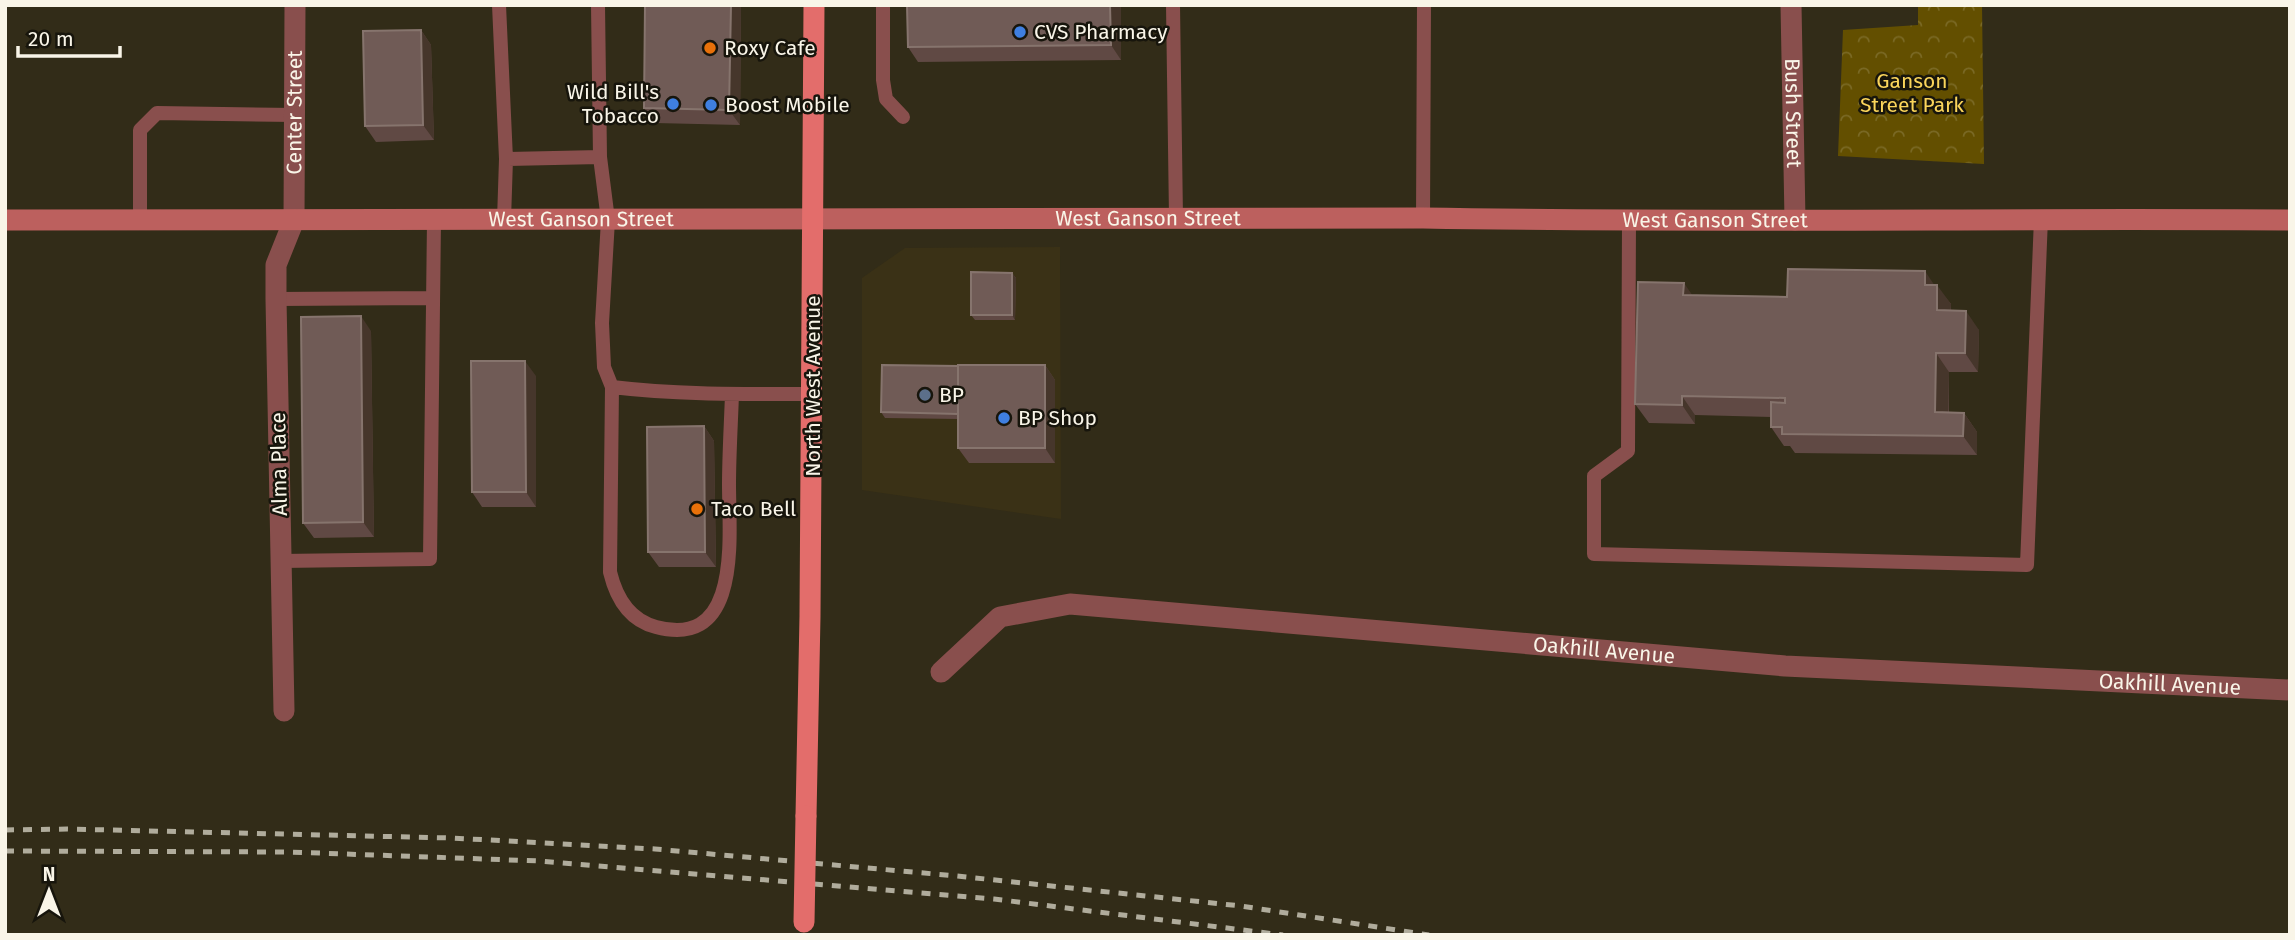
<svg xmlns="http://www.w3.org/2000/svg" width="2295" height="940" font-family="'Fira Sans',sans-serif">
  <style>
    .built { fill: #3a3116 }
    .park { fill: url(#park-crowns) }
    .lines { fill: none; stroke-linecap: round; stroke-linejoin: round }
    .lane { stroke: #894f4d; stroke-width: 14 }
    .street { stroke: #894f4d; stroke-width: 21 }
    .secondary { stroke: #bc605e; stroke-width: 21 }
    .primary { stroke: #e36d6b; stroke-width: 21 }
    .rail { stroke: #b0ac9c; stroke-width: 5; stroke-dasharray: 9 9; stroke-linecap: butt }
    .primary-bridge { stroke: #e36d6b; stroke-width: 21 }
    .wall { fill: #604944 }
    .shaded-wall { fill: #46362b }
    .building { fill: #705b56; stroke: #86746d; stroke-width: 2 }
    .shop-dot { fill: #3f7fe0; stroke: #17150c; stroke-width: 2.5 }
    .food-dot { fill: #e8710a; stroke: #17150c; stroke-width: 2.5 }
    .service-dot { fill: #5c6f8a; stroke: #17150c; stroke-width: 2.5 }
    .labels { text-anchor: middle; stroke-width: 5; stroke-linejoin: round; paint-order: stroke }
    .poi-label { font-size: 21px; fill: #f9f5e8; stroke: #17150c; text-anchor: start }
    .park-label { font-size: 21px; fill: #fad55b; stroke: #17150c }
    .street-label { font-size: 21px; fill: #f9f5e8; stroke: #17150c }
  </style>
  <defs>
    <pattern id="park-crowns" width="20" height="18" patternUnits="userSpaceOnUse" patternTransform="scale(1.75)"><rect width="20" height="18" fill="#634f00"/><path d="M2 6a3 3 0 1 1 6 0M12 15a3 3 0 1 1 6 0" fill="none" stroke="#7a6925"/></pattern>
  </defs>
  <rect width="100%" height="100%" fill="#322c18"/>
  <path class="built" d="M1060 247 1061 519 862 490V278L905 248Z"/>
  <path class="park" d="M1918 5H1982L1984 164 1838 156 1843 30 1918 25Z"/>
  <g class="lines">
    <path class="lane" d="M499 5 506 159
      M598 5 600 157
      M883 5V80L886 99 903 117
      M1173 5 1176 218
      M1423 218 1424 5
      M140 219V130L157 113 295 115
      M504 220 506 159 600 157 608 220 602 323 604 367 612 387C679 395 745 394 813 394
      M1629 221 1628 451 1594 476V554L2027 565 2041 218
      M276 299 433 298
      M612 387 610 572C616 597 629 620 656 627 742 650 729 537 729 485 729 455 731 424 732 394
      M281 561 430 559 434 220"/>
    <g class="street">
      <path id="s1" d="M1791 5 1795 220"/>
      <path id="s2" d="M941 672 1000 617 1070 604 1785 666 2290 690"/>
      <path id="s3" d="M284 711 276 299V265L294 220 295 5"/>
    </g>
    <path class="secondary" id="s4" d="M5 220 1423 218C1712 223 2001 218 2290 220"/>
    <path class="primary" d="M806 816 810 616 814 5"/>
    <path class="rail" d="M5 830 67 829 452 838 655 849 957 876 1241 906 1429 935
      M5 851 289 852 540 861 994 899 1283 935"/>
    <path class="primary-bridge" d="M804 922 806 816"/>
  </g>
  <path class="wall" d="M741 5 740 125 655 123 644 108Z
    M1121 5V60L918 62 908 47Z
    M421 30 431 45 434 140 376 142 365 126Z
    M1012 273 1016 278 1015 320H975L971 315Z
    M1935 285 1951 304V311L1979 330 1978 372H1949V412L1964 413 1977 432V455L1795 453 1790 446H1784L1771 427V417L1695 415V424L1649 423 1635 404 1692 295 1787 297Z
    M371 331 374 537 314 538 303 523Z
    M1045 365 1055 380V463H969L958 448V419L885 418 881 412 958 366Z
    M536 376V507H482L472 492Z
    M704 426 714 441 716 567H659L648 552Z"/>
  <path class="shaded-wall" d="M731 5H741L740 125 729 110Z
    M1110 5H1121V60L1111 45Z
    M421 30 431 45 434 140 423 125Z
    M1925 271 1937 289V285L1951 304 1950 329 1937 310 1925 285Z
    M1012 273 1016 278 1015 320 1012 315Z
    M1684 283 1697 302 1683 295Z
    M1966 311 1979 330 1978 372 1965 353Z
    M361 316 371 331 374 537 363 522Z
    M1936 353 1949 372 1948 431 1935 412Z
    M525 361 536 376V507L526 492Z
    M1045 365 1055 380V463L1045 448Z
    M1682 396 1695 415V424L1682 405Z
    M1964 413 1977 432V455L1963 436Z
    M704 426 714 441 716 567 705 552Z"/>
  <path class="building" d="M645 5H731L729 110 644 108Z
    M907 5H1110L1111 45 908 47Z
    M421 30 423 125 365 126 363 31Z
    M1788 269 1925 271V285H1937V310L1966 311 1965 353H1936L1935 412 1964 413 1963 436 1782 434V427H1771V402L1785 403V398L1682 396V405L1635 404 1638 282 1684 283 1683 295 1787 297Z
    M971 272 1012 273V315H971Z
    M361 316 363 522 303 523 301 317Z
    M471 361H525L526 492H472Z
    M882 365 958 366V414L881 412Z
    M958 365H1045V448H958Z
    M704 426 705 552H648L647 427Z"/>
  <g class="shop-dot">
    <circle cx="1020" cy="32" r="7"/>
    <circle cx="673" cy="104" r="7"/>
    <circle cx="711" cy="105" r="7"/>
    <circle cx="1004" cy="418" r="7"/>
  </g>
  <g class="food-dot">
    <circle cx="710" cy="48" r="7"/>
    <circle cx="697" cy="509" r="7"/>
  </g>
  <circle class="service-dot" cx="925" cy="395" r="7"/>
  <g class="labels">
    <g class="poi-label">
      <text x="1034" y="39">CVS Pharmacy</text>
      <text x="724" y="55">Roxy Cafe</text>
      <text x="659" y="99" text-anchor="end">Wild Bill's<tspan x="659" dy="24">Tobacco</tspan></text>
      <text x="725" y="112">Boost Mobile</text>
      <text x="939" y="402">BP</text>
      <text x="1018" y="425">BP Shop</text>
      <text x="711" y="516">Taco Bell</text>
    </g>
    <g class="park-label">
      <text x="1912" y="88">Ganson<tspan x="1912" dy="24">Street Park</tspan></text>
    </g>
    <g class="street-label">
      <text dy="7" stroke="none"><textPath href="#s3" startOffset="602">Center Street</textPath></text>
      <text dy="7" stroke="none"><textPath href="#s1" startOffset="108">Bush Street</textPath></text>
      <text dy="7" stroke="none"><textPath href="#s4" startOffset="1143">West Ganson Street</textPath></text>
      <text dy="7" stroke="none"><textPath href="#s4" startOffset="576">West Ganson Street</textPath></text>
      <text dy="7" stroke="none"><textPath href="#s4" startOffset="1710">West Ganson Street</textPath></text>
      <text transform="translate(813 386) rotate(-90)" y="7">North West Avenue</text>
      <text transform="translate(279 464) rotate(-91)" y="7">Alma Place</text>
      <text dy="7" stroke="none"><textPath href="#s2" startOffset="688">Oakhill Avenue</textPath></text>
      <text dy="7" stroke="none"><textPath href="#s2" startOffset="1255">Oakhill Avenue</textPath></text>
    </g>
  </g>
  <rect width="2295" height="940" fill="none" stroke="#f9f5e8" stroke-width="14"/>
  <g transform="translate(49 891)" stroke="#17150c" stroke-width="5" paint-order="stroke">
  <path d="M0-5L12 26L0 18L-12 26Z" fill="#f9f5e8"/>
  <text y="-10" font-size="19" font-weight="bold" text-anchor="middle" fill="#f9f5e8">N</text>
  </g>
  <path d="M18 46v10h102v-10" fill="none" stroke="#f9f5e8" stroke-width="3.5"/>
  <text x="28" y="46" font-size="21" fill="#f9f5e8" stroke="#17150c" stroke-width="5" paint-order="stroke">20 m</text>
</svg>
